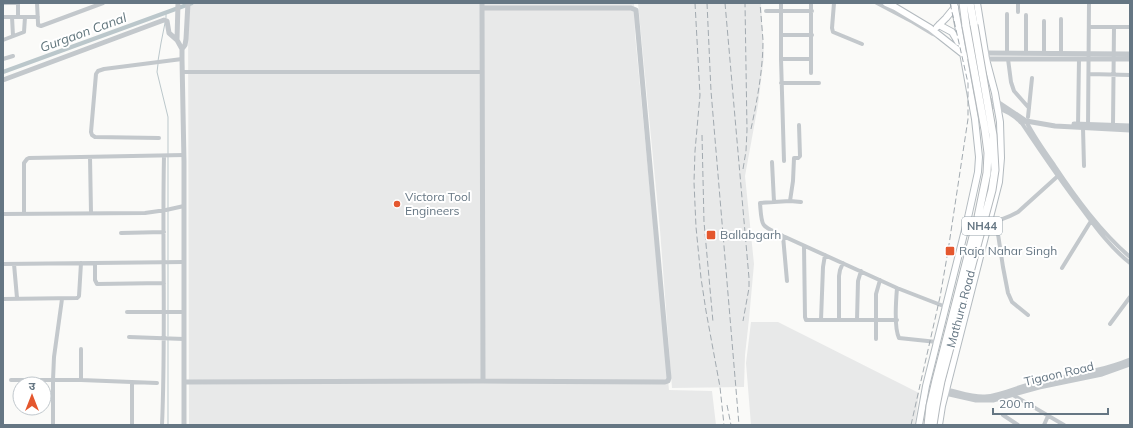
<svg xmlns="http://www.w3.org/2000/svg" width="1133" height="428" font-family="Mulish,'Noto Sans Devanagari',sans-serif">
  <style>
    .built { fill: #e8e9e9 }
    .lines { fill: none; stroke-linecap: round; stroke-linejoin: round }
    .stream { stroke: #bbc7cb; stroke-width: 1 }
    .canal { stroke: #bbc7cb; stroke-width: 4 }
    .secondary-casing { stroke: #b3babf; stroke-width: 8 }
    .trunk-casing { stroke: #b4b9bd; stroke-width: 9 }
    .minor { stroke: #c3c8cc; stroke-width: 4 }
    .tertiary { stroke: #c3c8cc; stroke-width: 5 }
    .secondary { stroke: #fff; stroke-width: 6 }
    .trunk { stroke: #fff; stroke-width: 7 }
    .rail { stroke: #a2aab0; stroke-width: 1; stroke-dasharray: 6 3; stroke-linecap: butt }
    .trunk-bridge-casing { stroke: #b4b9bd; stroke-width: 9; stroke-linecap: butt }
    .trunk-bridge { stroke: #fff; stroke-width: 7 }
    .poi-dot { fill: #e4572e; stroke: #fff; stroke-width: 1.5 }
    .labels { text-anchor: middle; stroke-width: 4; stroke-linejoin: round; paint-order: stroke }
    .shield { fill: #fff; stroke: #939fa8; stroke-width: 1 }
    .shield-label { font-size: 11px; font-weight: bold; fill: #657683 }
    .poi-label { font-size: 12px; fill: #657683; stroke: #fff; text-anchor: start }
    .street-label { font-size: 12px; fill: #657683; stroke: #fff }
    .water-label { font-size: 13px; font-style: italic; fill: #60757c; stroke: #fff }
  </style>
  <rect width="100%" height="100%" fill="#fafaf8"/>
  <path class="built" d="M188 3H634L635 34 669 390 712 391 716 425H189Z
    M638 3H761L763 39 764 56 758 105 745 176 754 264 749 319 745 355 744 387 672 388 660 230Z
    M751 322H778L919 393 915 425H751L746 363Z"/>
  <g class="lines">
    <path class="stream" d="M166 18V13
      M158 61 161 43 165 23
      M158 64 157 72 168 117V154
      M168 157V208
      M168 211V260
      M168 263V310
      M168 313V336
      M168 339V425"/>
    <path class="canal" d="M3 72 192 3"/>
    <defs>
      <path id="secondary" d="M886 3 895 7 930 28 963 54 967 56 984 58
        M939 25 952 32 958 42
        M937 27 946 18 955 7
        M919 425 926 386 967 222 978 172 979 157 975 119 954 3
        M939 425 942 406 999 182 1001 158 1000 122 995 93 986 59 977 3"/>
      <path id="trunk" d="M963 3 966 26
        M970 3 974 25"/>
    </defs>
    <use href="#secondary" class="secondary-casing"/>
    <use href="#trunk" class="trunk-casing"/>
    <path class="minor" d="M3 3H18
      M18 3V16
      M37 3 38 23V25L41 26 103 3
      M781 3V59L784 161
      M811 3V73
      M834 3 832 28 833 32 862 44
      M877 3 913 22 933 34 938 36
      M1018 3V12
      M766 11H812
      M1007 14V53
      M1026 15V53
      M3 17H38
      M12 17 13 36
      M1044 21V53
      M1089 27H1130
      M782 35H812
      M3 40 24 32 25 17
      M1061 53V19
      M3 59 13 56
      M781 59H811
      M1008 59 1011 82 1014 91 1029 108
      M183 72H482
      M1089 74 1130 75
      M781 83H819
      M1028 117 1032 78
      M1026 121C1034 137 1044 151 1054 165 1076 198 1100 231 1130 257
      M1021 122C1041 152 1061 182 1083 210 1097 229 1111 248 1130 263
      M1113 125 1114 27
      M1078 126 1079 59
      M1088 127 1089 3
      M1083 128 1084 166
      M159 138 95 137 92 135 91 132 96 74 98 71 104 69 182 59
      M90 157 91 213
      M772 162 774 202
      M790 201 793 181 794 158H798L800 156 799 125
      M801 202 790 201 760 203C762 228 760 225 783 236L897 288 946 307
      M3 214 145 213 166 210 184 206
      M24 214V163L27 159 29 158 184 155
      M988 221C998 222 1009 217 1018 212L1059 175
      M996 221 1003 267 1008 293 1012 302 1028 315
      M121 233 164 232
      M783 236 787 281
      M804 246 805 317 806 320H897
      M95 263V280L97 284 164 283
      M3 264 184 262
      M14 264 17 298
      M1062 268 1091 221
      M897 288C896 300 894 328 899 338L937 342
      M3 299 77 298 79 296 81 263
      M127 312H184
      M821 320 823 267 825 255
      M839 320V276L840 270 843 263
      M857 320 858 281 861 271
      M1110 324 1130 297
      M129 337 184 339
      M876 339V294L880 280
      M11 380H81L157 383
      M81 380V349
      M1013 395 1064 425
      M1003 415 1018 425
      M53 425V380L54 357 62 299
      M132 425V382
      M162 425C166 335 162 246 164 156
      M1044 425 1048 416"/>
    <path class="tertiary" d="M178 3 177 40 182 49
      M482 3 483 381
      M985 53 1130 54
      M986 59H1130
      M3 80 164 20 167 21 169 33 177 40
      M971 100H984L996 101 1026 121
      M972 104C991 105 1007 107 1021 122L1026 121 1055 126 1130 130
      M1074 124 1130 126
      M184 382 483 381 665 382 668 381 669 378 636 10 631 8H482
      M946 390C957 392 973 398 985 397 1001 396 1016 388 1032 384 1065 376 1098 373 1130 360
      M945 393 976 400H993L1039 387 1102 374 1130 364
      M184 425V162L182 59V49L185 45 186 39 188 3"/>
    <use href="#secondary" class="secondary"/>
    <use href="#trunk" class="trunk"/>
    <path class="rail" d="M695 3 700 95 695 151 694 182 696 227 701 278 706 311 720 387 724 425
      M707 3 711 91 739 425
      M725 3 749 278V288L743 321
      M751 129C757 101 763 70 763 40 762 28 761 15 760 3
      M702 135 704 222 713 322
      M743 169 746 151 747 130 745 3
      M727 405 731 425
      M911 425 940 297 948 251 968 119V83L950 3"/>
    <defs>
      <path id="trunk-bridge" d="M928 425 930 406 936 380 978 217 987 173 988 153 985 130 966 26
        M933 425 936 406 941 381 992 190 995 170 993 135 974 25"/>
    </defs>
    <use href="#trunk-bridge" class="trunk-bridge-casing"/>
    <use href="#trunk-bridge" class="trunk-bridge"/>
  </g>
  <g class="poi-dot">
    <circle cx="397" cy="204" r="4"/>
    <rect x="706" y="230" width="10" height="10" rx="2"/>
    <rect x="945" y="246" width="10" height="10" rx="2"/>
  </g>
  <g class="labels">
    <rect class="shield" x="962" y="217" width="40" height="18" rx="3"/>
    <g class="shield-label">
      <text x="982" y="230">NH44</text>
    </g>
    <g class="poi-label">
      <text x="405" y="201">Victora Tool<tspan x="405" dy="14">Engineers</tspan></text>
      <text x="720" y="239">Ballabgarh</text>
      <text x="959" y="255">Raja Nahar Singh</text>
    </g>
    <g class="street-label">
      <text transform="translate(961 309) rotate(-75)" y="4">Mathura Road</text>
      <text transform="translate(1059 374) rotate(-13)" y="4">Tigaon Road</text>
    </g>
    <g class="water-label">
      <text transform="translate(83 32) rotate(-20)" y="5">Gurgaon Canal</text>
    </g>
  </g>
  <rect width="1133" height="428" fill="none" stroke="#657683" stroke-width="8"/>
  <g transform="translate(32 396)"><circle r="19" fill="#ffffff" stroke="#c1c8cd"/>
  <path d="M0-3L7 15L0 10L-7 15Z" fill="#e4572e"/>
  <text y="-6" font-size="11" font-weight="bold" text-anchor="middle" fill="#657683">उ</text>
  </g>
  <path d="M993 408v6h115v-6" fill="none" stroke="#657683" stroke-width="2"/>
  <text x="999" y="408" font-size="12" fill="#657683" stroke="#ffffff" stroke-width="3" paint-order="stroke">200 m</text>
</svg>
